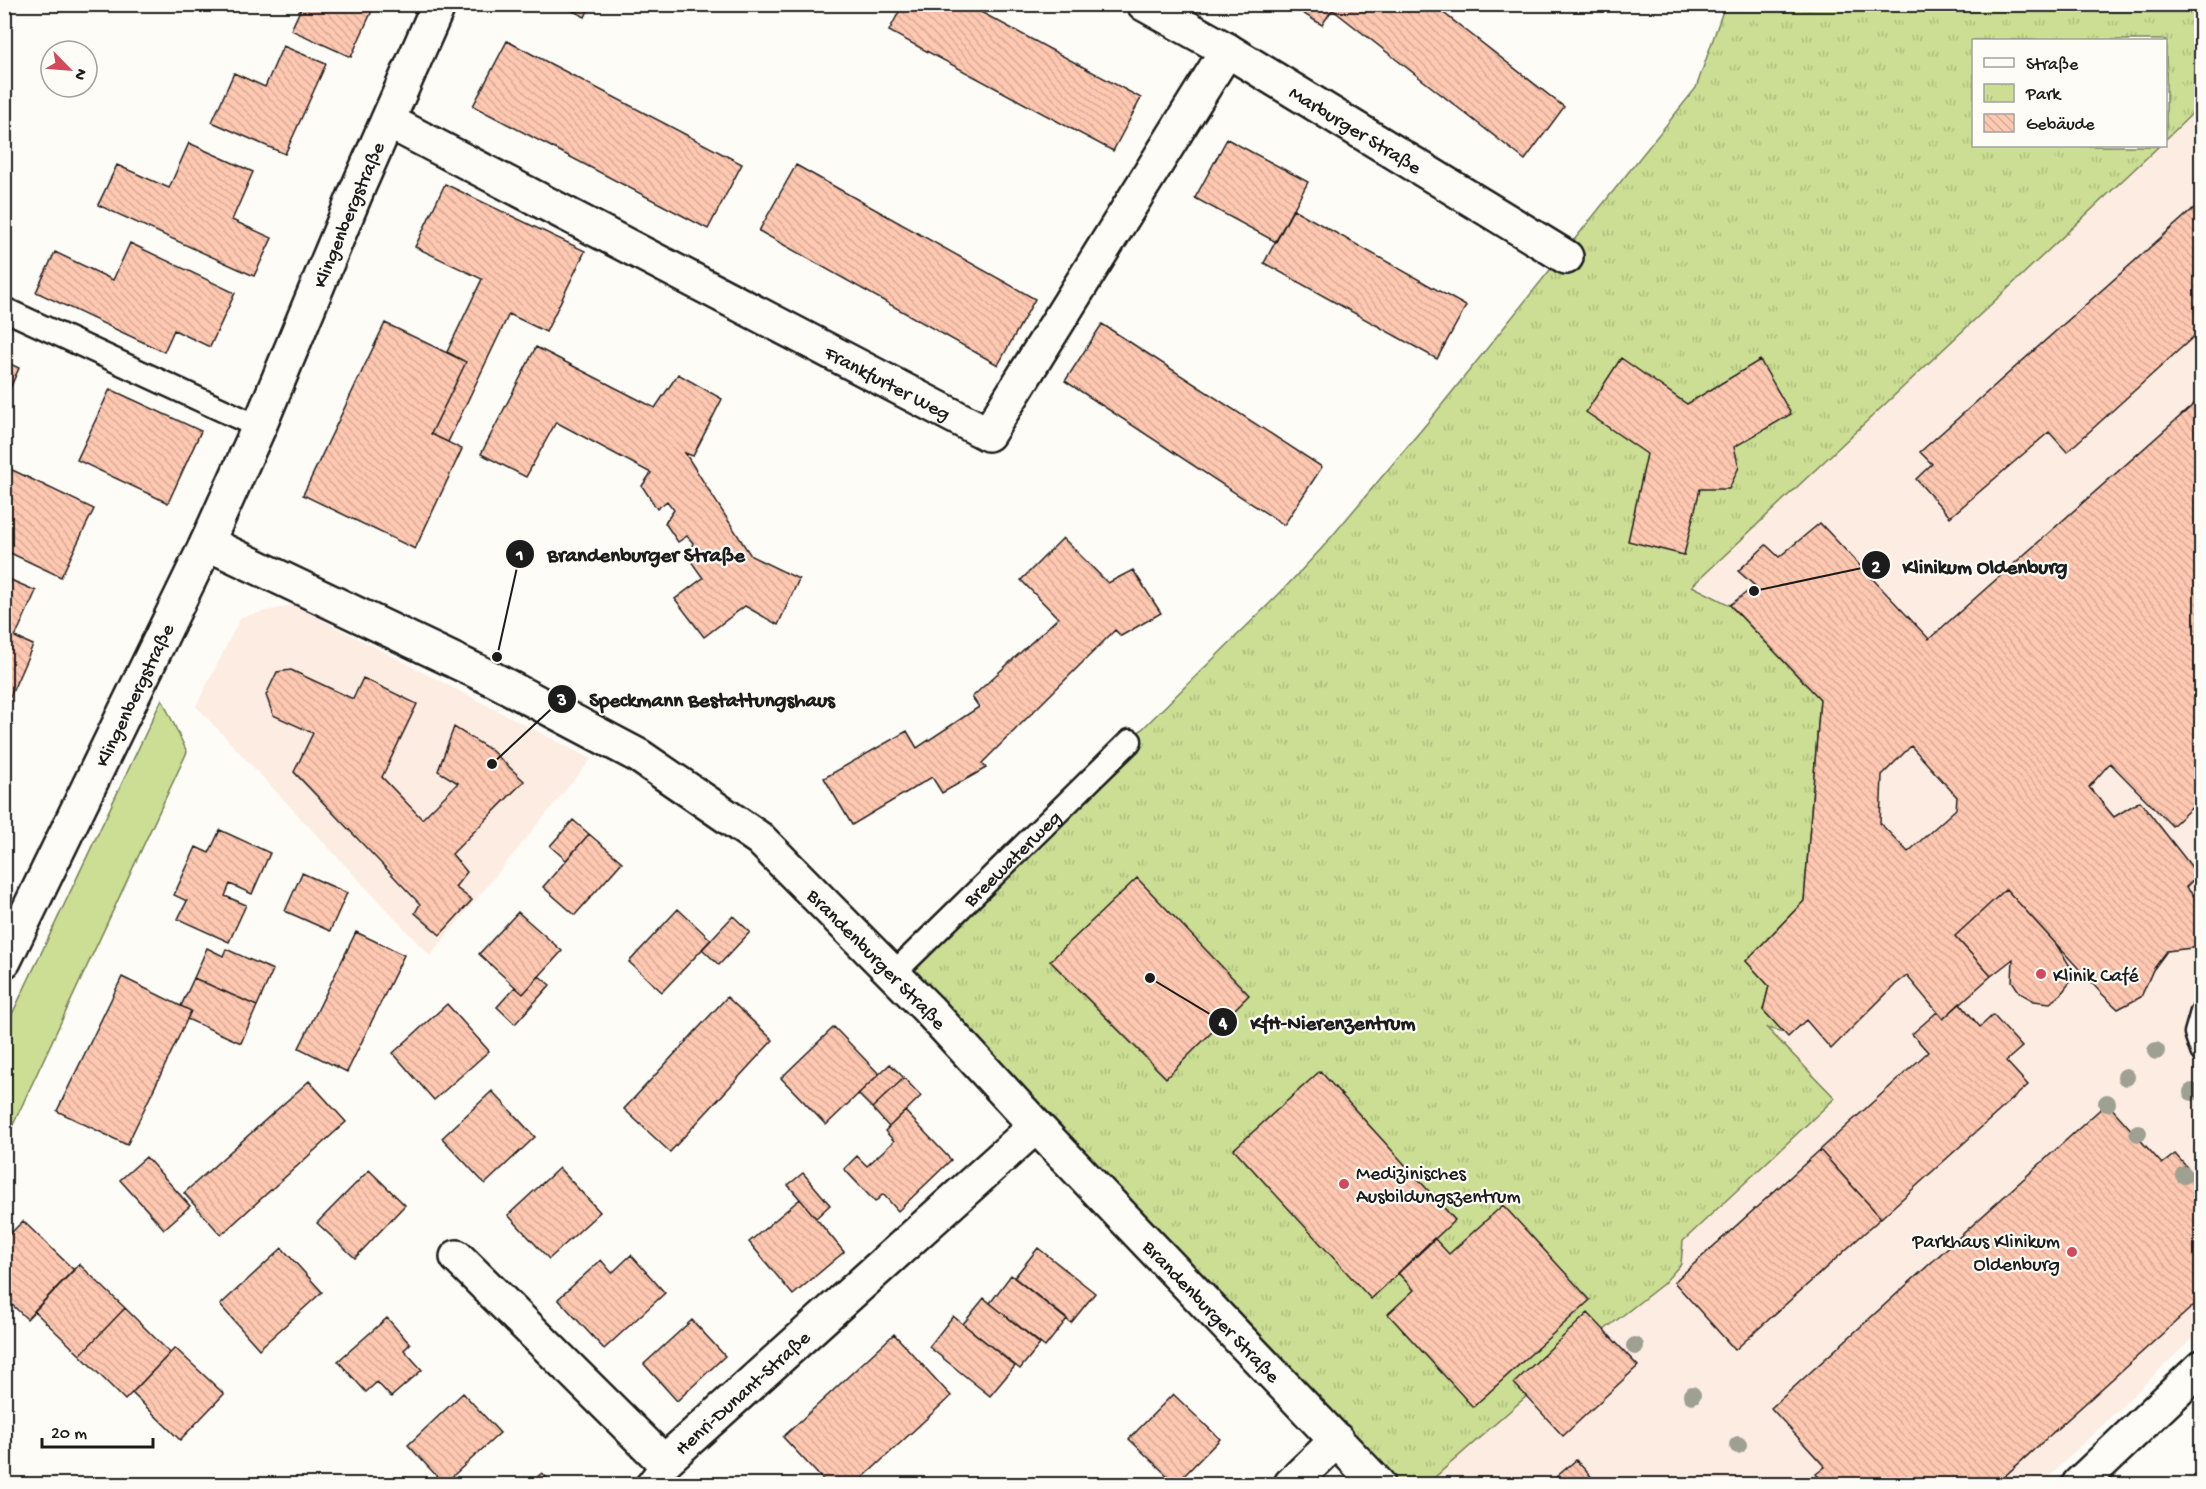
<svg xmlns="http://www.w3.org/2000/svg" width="2206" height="1489" font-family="'Gochi Hand',sans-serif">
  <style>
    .built { fill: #fdece2; fill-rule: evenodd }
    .green { fill: #cbde93; stroke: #747d58; stroke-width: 1.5 }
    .park { fill: url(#park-tufts); stroke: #747d58; stroke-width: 1.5 }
    .building { fill: url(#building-back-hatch); stroke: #1c1c1c; stroke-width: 1.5; fill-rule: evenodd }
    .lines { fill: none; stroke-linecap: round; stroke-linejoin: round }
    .service-casing { stroke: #1c1c1c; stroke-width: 27 }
    .minor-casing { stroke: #1c1c1c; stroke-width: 38 }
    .service { stroke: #fdfcf7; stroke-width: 22 }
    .minor { stroke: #fdfcf7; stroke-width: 33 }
    .tree { fill: #9ea192 }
    .poi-dot { fill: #d1495b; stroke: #fdfcf7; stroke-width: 2 }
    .labels { text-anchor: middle; stroke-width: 4.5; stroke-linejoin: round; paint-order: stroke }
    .street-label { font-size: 20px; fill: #1c1c1c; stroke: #fdfcf7 }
    .poi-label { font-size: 20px; fill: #1c1c1c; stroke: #fdfcf7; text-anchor: start }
    .leader { fill: none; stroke: #1c1c1c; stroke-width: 2 }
    .callout-dot { fill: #1c1c1c; stroke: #fdfcf7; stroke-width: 2 }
    .mark-label { font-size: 18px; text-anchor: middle; font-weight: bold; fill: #fff }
    .callout-label { font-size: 21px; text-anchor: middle; font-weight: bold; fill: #1c1c1c; stroke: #fdfcf7; stroke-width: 4.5; stroke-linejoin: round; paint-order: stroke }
  </style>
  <defs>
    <pattern id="park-tufts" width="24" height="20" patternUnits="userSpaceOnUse" patternTransform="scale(1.5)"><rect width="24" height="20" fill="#cbde93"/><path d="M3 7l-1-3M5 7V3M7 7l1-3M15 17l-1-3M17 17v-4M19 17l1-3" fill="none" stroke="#aebe7e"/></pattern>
    <pattern id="building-back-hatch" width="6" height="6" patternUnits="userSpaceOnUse" patternTransform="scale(1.5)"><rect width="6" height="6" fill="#fec8b1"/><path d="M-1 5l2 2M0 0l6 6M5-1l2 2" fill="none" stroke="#d9ab98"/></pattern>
  </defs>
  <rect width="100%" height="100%" fill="#fdfcf7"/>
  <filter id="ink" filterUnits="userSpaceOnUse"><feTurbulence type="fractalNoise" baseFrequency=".0167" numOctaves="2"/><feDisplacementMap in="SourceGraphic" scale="12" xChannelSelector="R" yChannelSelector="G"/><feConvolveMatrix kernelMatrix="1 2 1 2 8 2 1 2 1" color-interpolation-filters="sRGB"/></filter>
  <g filter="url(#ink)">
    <path class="built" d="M1724 5H2201V1330L2041 1484H1441L935 943 1145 761 1470 422 1696 88ZM1974 40H2166V146H1974Z
      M293 605 591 759 430 956 196 706 241 617Z"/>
    <path class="green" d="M162 699 187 752 5 1142V1029Z"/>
    <path class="park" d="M1725 5H2201V105L2166 139V40H1974V146H2159L1692 586 1730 605 1820 699 1804 901 1746 961 1769 986 1763 1010 1784 1032 1767 1028 1835 1098 1683 1241 1681 1264 1663 1284 1581 1348 1427 1484H1378L908 971 1139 751 1130 741 1280 593 1322 548 1428 422 1696 88Z"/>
    <path class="building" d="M303 4H375L351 57 291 30Z
      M559 4H591L585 17Z
      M903 4H966L1141 98 1113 151 889 31Z
      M1288 4H1336L1322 25Z
      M1336 4H1432L1564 107 1525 160 1333 10Z
      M507 41 742 164 708 229 473 106Z
      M283 46 326 64 285 154 212 122 234 73 265 87Z
      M1227 139 1308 182 1276 242 1195 198Z
      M189 143 253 172 232 220 272 238 254 276 98 205 117 165 169 188Z
      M796 165 1035 299 998 365 759 231Z
      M445 184 585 251 546 332 509 314 448 442 431 434 466 362 447 352 482 279 415 247Z
      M2202 201V329L2067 452 2049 432 1950 517 1916 479 1932 464 1920 452Z
      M1293 209 1466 306 1437 359 1264 263Z
      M130 243 235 293 210 347 174 330 164 352 36 292 55 252 113 280Z
      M385 323 466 362 431 434 462 449 415 549 303 495Z
      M1102 324 1322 467 1284 525 1065 381Z
      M536 347 655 408 678 374 722 399 693 456 685 453 751 556 799 579 778 625 745 606 704 637 675 599 703 578 688 557 693 543 687 536 678 542 665 523 674 510 667 501 657 509 642 486 651 473 556 422 526 477 481 454Z
      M1621 358 1687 404 1760 360 1791 414 1734 447 1739 467 1729 489H1700L1684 555 1628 541 1647 454 1586 412Z
      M4 361 19 368 4 402Z
      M110 389 201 431 168 503 77 460Z
      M2202 397V798L2172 826 2110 763 2089 787 2114 817 2140 801 2198 875 2186 887 2202 905 2200 947 2167 951 2153 970 2141 997 2118 1009 2101 993 2006 889 1955 936 1991 976 1943 1019 1907 976 1896 984 1831 1049 1806 1020 1788 1037 1763 1010 1769 986 1746 961 1804 901 1820 699 1730 605 1755 586 1738 571 1766 545 1779 557 1820 523 1929 639ZM1911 746 1957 797 1956 809 1908 852 1880 823 1882 775Z
      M4 466 94 509 61 577 4 550Z
      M1063 538 1108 583 1133 570 1161 613 1121 636 1115 630 982 763 986 768 942 793 932 777 852 825 824 778 907 731 917 748 979 707 972 697 1058 618 1021 580Z
      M4 577 36 591 15 637 33 645 10 697 4 694Z
      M291 670 353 699 363 678 417 704 382 777 422 819 458 783 438 771 454 727 491 750 524 781 452 854 467 872 455 887 472 900 440 935 415 913 420 904 294 772 313 733 273 715 266 695 277 672Z
      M573 820 589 834 566 860 550 846Z
      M220 830 270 853 252 894 230 884 225 896 246 905 229 942 178 919 187 901 174 895 196 847 209 853Z
      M589 834 622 862 575 915 543 887Z
      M302 873 347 893 330 931 285 911Z
      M1137 878 1249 995 1166 1078 1050 961Z
      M2006 889 2056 944 2070 966 2071 974 2068 985 2061 994 2050 1003 2034 1001 2020 993 2012 981 2013 959 1991 976 1955 936Z
      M678 909 711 940 662 992 629 962Z
      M518 912 562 951 523 994 479 954Z
      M733 916 750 932 719 965 702 949Z
      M356 932 404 955 347 1072 299 1048Z
      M207 948 223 956 226 949 273 970 257 1006 194 978Z
      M539 976 550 985 515 1024 497 1007 515 987 523 994Z
      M122 977 191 1011 127 1145 57 1111Z
      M194 978 257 1006 241 1043 187 1019 191 1011 181 1006Z
      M727 997 773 1040 670 1152 624 1109Z
      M1960 1003 1980 1027 1993 1015 2022 1047 2006 1061 2028 1085 1881 1218 1820 1150 1928 1052 1912 1034 1937 1012 1943 1019Z
      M447 1004 489 1051 434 1100 393 1053Z
      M834 1027 879 1074 826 1125 781 1078Z
      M890 1064 904 1078 872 1108 858 1094Z
      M1320 1071 1455 1220 1371 1299 1234 1149Z
      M904 1078 921 1096 889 1127 872 1108Z
      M309 1081 346 1122 221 1235 184 1193Z
      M492 1091 535 1137 485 1184 442 1138Z
      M2107 1103 2162 1164 2175 1154 2202 1184V1188L2193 1196 2202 1206V1298L1996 1484H1825L1816 1474 1825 1467 1771 1408Z
      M905 1111 951 1160 898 1211 883 1194 875 1202 844 1169 857 1156 867 1166 894 1141 885 1131Z
      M1820 1150 1881 1218 1735 1350 1674 1282Z
      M146 1157 190 1206 164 1229 120 1180Z
      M559 1168 600 1212 549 1259 508 1215Z
      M369 1170 405 1205 355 1258 317 1223Z
      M803 1173 830 1205 816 1218 788 1185Z
      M800 1199 844 1252 793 1295 749 1242Z
      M1503 1205 1590 1300 1473 1407 1388 1314 1414 1290 1398 1273 1434 1238 1449 1254Z
      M23 1221 74 1270 27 1319 4 1297V1240Z
      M282 1248 322 1292 259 1349 220 1305Z
      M1038 1248 1095 1293 1071 1323 1014 1278Z
      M631 1255 665 1293 604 1349 558 1299 601 1260 612 1273Z
      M79 1264 125 1308 80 1355 34 1311Z
      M1011 1275 1067 1319 1045 1347 990 1303Z
      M984 1298 1040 1344 1020 1369 963 1324Z
      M125 1308 170 1353 125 1400 80 1355Z
      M1588 1313 1638 1366 1563 1436 1514 1383Z
      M953 1316 1015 1366 990 1396 929 1347Z
      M387 1318 410 1344 404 1350 422 1370 391 1397 377 1382 366 1392 338 1361Z
      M692 1320 725 1356 677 1401 644 1364Z
      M894 1334 951 1396 856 1484H827L783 1437Z
      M175 1348 224 1394 180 1440 132 1393Z
      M463 1393 500 1433 444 1484 408 1445Z
      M1173 1394 1220 1439 1176 1484 1129 1439Z
      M1576 1460 1598 1484H1548Z
      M542 1473 553 1484H529Z"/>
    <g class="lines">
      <defs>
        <g id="service">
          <path d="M4 309 259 427"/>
          <path id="s1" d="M893 974 1130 741"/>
          <path d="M2202 1012 2196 1033 2202 1051"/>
          <path d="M647 1484 664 1462"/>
        </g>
        <g id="minor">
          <path id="s2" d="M1144 4 1227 50 1566 257"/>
          <path id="s3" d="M388 121 988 434 1227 50"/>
          <path id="s4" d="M207 543 493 679 639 756 760 839 928 1009 1036 1126 1378 1484"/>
          <path id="s5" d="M4 961 207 543 259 427 360 183 439 4"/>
          <path id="s6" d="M457 1257 664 1462 1036 1126"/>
          <path d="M1291 1484 1337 1440"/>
          <path d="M2079 1484 2202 1367"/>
        </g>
      </defs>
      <use href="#service" class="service-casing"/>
      <use href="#minor" class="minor-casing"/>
      <use href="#service" class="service"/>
      <use href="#minor" class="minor"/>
    </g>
    <g class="tree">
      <circle cx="2156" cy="1051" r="9"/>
      <circle cx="2126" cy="1077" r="9"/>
      <circle cx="2192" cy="1092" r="9"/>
      <circle cx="2107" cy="1103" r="9"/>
      <circle cx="2138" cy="1133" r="9"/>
      <circle cx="2184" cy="1175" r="9"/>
      <circle cx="1635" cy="1346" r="9"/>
      <circle cx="1692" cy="1395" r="9"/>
      <circle cx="1738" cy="1445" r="9"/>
    </g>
  </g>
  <g class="poi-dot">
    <circle cx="2041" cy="974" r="6"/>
    <circle cx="1344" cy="1184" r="6"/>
    <circle cx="2072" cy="1252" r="6"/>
  </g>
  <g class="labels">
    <g class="street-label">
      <text dy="7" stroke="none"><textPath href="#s2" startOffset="246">Marburger Straße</textPath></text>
      <text dy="7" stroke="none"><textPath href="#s5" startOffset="822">Klingenbergstraße</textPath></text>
      <text dy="7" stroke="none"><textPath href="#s3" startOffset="564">Frankfurter Weg</textPath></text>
      <text dy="7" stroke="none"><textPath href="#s5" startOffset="296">Klingenbergstraße</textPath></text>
      <text dy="7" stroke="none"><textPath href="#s1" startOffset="166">Breewaterweg</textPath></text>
      <text dy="7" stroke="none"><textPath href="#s4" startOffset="796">Brandenburger Straße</textPath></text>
      <text dy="7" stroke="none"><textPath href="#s4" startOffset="1282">Brandenburger Straße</textPath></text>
      <text dy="7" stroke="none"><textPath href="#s6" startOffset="396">Henri-Dunant-Straße</textPath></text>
    </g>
    <g class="poi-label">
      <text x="2053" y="981">Klinik Café</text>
      <text x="1356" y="1179">Medizinisches<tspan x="1356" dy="23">Ausbildungszentrum</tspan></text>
      <text x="2060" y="1247" text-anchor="end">Parkhaus Klinikum<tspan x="2060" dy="23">Oldenburg</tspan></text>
    </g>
  </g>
  <path class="leader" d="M497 657L520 554M1754 591L1876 565M492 764L562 699M1150 978L1223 1022"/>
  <g class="callout-dot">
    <circle cx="497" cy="657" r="6"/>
    <circle cx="1754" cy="591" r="6"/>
    <circle cx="492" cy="764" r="6"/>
    <circle cx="1150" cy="978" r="6"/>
    <circle cx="520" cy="554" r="15"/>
    <circle cx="1876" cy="565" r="15"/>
    <circle cx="562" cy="699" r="15"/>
    <circle cx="1223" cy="1022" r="15"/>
  </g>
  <g class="mark-label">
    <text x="520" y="560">1</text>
    <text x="1876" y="572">2</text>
    <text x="562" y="705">3</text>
    <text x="1223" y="1028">4</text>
  </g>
  <g class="callout-label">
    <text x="646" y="561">Brandenburger Straße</text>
    <text x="1985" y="573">Klinikum Oldenburg</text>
    <text x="712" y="706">Speckmann Bestattungshaus</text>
    <text x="1333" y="1029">KfH-Nierenzentrum</text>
  </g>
  <rect width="2206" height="1489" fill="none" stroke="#fdfcf7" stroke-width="24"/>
  <rect x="12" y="12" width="2182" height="1465" fill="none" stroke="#1c1c1c" stroke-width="2" filter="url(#ink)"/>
  <rect x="1972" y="39" width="195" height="108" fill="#fdfcf7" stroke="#a3a29f" stroke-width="1.5"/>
  <rect x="1984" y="58" width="30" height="9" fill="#fdfcf7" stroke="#a3a29f" stroke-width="1.5"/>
  <text x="2026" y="69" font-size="18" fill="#1c1c1c">Straße</text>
  <rect x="1984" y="84" width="30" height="18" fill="url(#park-tufts)" stroke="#a3a29f" stroke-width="1.5"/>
  <text x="2026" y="99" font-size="18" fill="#1c1c1c">Park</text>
  <rect x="1984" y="114" width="30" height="18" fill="url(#building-back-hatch)" stroke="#a3a29f" stroke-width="1.5"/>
  <text x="2026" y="129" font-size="18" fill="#1c1c1c">Gebäude</text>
  <g transform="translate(69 69) rotate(115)"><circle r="28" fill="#fdfcf7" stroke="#a3a29f" stroke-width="1.5"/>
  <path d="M0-4.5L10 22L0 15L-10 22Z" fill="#d1495b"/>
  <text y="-9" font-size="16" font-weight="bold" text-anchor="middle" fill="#1c1c1c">N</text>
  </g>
  <path d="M42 1438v9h111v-9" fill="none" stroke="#1c1c1c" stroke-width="3"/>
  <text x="51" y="1438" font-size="18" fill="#1c1c1c" stroke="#fdfcf7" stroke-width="4.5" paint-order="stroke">20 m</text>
</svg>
